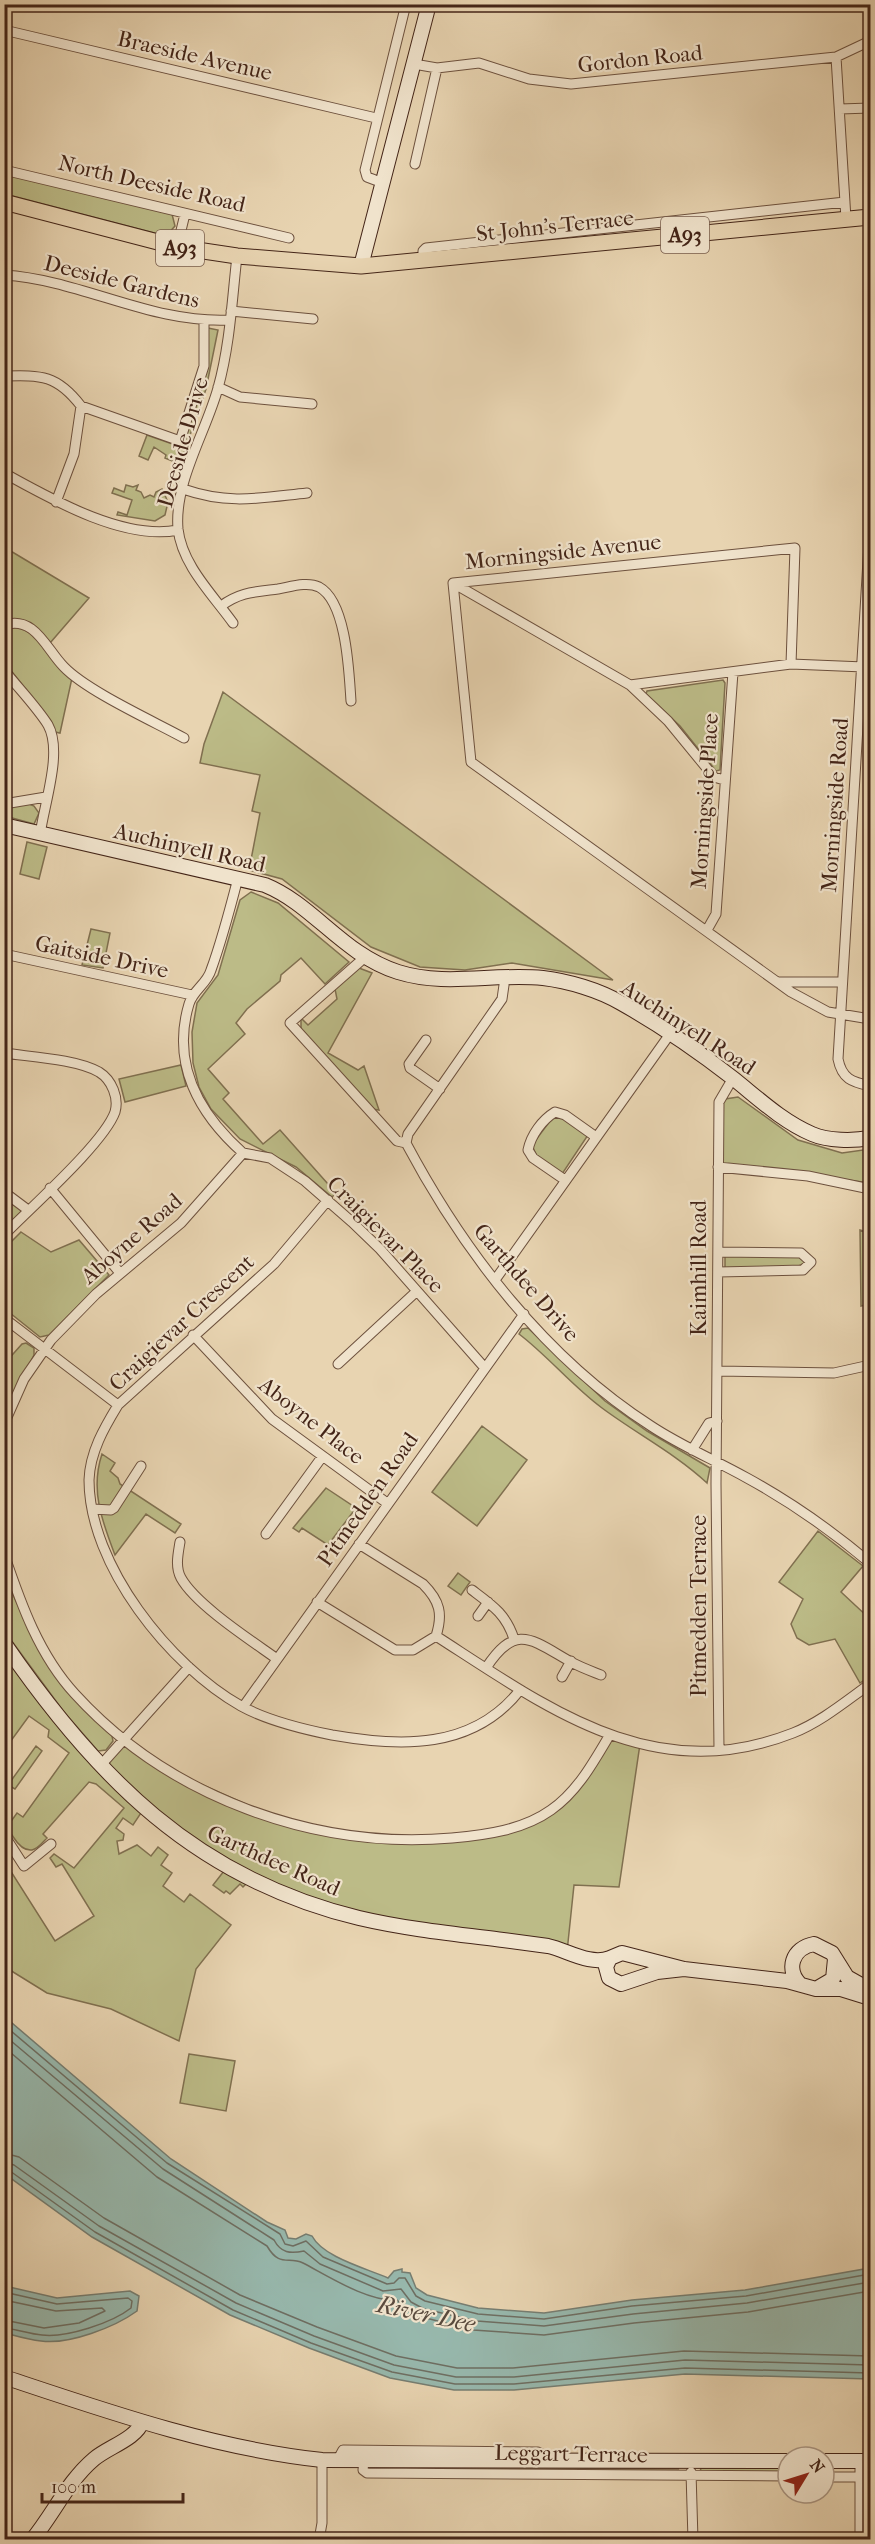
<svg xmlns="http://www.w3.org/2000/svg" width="875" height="2544" font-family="'IM FELL French Canon',serif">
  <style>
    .green { fill: #bcbb87; stroke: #807050; stroke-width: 1.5 }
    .water { fill: #97b8ad; stroke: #767d71; stroke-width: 1.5 }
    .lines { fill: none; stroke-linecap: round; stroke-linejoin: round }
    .shore { stroke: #6e6e62; stroke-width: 1.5 }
    .street-casing { stroke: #6d513e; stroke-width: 11 }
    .secondary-casing { stroke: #442518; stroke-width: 16 }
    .primary-casing { stroke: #442518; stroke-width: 17 }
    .street { stroke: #f0e3cc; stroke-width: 9 }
    .secondary { stroke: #f0e3cc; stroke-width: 14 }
    .primary { stroke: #e8d4b1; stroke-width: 15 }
    .labels { text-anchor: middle; stroke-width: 4.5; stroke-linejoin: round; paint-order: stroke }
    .shield { fill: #f0e3cc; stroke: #785e4e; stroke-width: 1.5 }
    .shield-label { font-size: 21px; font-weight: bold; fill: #442518 }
    .street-label { font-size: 22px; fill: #442518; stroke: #f0e3cc }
    .water-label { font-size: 24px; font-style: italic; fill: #594a3d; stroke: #f0e3cc }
  </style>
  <rect width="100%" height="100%" fill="#e8d4b1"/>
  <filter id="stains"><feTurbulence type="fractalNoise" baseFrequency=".00333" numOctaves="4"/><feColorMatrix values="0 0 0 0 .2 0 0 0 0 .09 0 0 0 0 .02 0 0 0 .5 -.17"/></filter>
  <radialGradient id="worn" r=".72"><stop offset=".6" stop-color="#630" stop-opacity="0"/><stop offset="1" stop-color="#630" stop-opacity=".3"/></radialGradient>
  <path class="green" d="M4 174 172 214 175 226 166 236 5 194Z
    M208 328 218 330 206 389 180 464 165 458 166 455 154 447 148 460 139 456 147 435 181 447 201 387Z
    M126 485 133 487 138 485 136 490 141 492 144 498 150 495 154 497 156 492 162 489 168 502 165 515 155 521 117 515 118 512 127 515 132 500 112 493 114 488 124 492Z
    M4 547 89 598 50 643C38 627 26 616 5 621Z
    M20 627 33 635 72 678 60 733 55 732 51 721 5 663V629Z
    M723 680 725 683 720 770 716 771 680 726 646 694 647 691Z
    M223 692 613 980 512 963 465 970 420 967 371 947 282 879 249 870 260 813 252 811 260 775 200 763 204 744Z
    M27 803 34 806 39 813 34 824 5 816 4 807Z
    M27 842 47 847 39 879 20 874Z
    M251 892 278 903 349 962 325 984 301 958 281 975 280 981 247 1009 236 1023 245 1034 208 1069 229 1093 223 1099 263 1144 280 1130 336 1193 332 1197 296 1167 240 1139 211 1109 199 1087 193 1063 192 1032 197 1003 218 975 240 900Z
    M91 929 110 933 103 968 82 965Z
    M359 968 372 973 328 1053 358 1070 364 1066 379 1110 372 1109 301 1031V1018L308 1025 337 999 335 989Z
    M181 1065 186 1086 125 1102 119 1079Z
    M738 1097 798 1140 842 1153 870 1149V1183L722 1163 721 1105 725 1099Z
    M559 1116 588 1135 562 1174 537 1157 532 1145 553 1117Z
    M4 1194 20 1207 21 1212 5 1229Z
    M860 1230 870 1233V1304L861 1306Z
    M21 1232 51 1252 79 1240 109 1275 49 1335 40 1337 5 1309 4 1249Z
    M792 1255 804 1259V1264L792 1268 725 1269V1256Z
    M528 1328 605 1401 647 1431 710 1468 707 1483C676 1454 637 1434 602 1408 572 1386 548 1356 519 1334L522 1329Z
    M26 1343 34 1348V1355L5 1412V1363L22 1344Z
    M482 1426 527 1460 477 1526 432 1492Z
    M102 1454 115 1463 110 1471 118 1478 120 1484 181 1524 175 1533 146 1514 115 1555C102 1521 90 1490 102 1454Z
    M326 1488 356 1508 328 1545 302 1528 299 1532 293 1528Z
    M818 1531 863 1566 841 1592 870 1619V1676L860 1683 835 1639 809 1645 797 1638 791 1624 803 1599 779 1582Z
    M4 1568 14 1597 38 1647 112 1736 113 1741 106 1750 98 1751 64 1712 11 1640 5 1628Z
    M458 1573 470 1582 461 1595 448 1586Z
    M5 1655C45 1713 87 1766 141 1813L133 1825 123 1818 116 1828 124 1834 123 1840 117 1841 119 1854 137 1845 151 1856 158 1847 168 1855 161 1865 172 1873 163 1886 184 1902 190 1894 231 1925 196 1969 179 2041 111 2009 47 1993 5 1967V1862L55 1941 94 1916 62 1864 56 1867 50 1858 54 1854 74 1868 124 1808 96 1784 89 1782 43 1834 47 1838C43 1842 38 1849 32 1850 18 1852 5 1825 5 1815L12 1820 17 1813 23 1817 69 1753 48 1737 49 1730 29 1716 5 1749Z
    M609 1736 640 1744 619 1887 574 1885 567 1952 358 1918 216 1860 101 1765 123 1740 167 1769 286 1822 397 1839 514 1828 565 1799Z
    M36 1746 42 1751 15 1789 8 1785Z
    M224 1871 247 1883 243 1887 240 1884 230 1894 226 1891 224 1893 213 1885Z
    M189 2054 235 2061 226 2111 180 2103Z
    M372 2466 677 2468 679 2469H372Z
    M701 2468H788V2473L700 2472Z"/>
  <path class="water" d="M5 2017 171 2159 267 2222 285 2230 288 2238 296 2239 306 2234 312 2236C323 2257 365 2268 388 2278L394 2271 402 2269V2272L410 2273 416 2288 427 2295 478 2308 544 2313 632 2300 745 2290 870 2268V2379L685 2374 514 2390H454L390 2378 309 2348 230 2315 92 2237 5 2174Z
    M5 2286 57 2298 130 2291 139 2296 137 2311C115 2327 69 2345 41 2341 29 2340 16 2336 5 2333Z"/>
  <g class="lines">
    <path class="shore" d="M4 2025 167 2163 280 2234 285 2244 293 2246 306 2241 323 2257 387 2284 394 2283 399 2278H405L416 2296 425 2301 478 2314 544 2319 632 2306 746 2296 870 2274
      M4 2035 163 2169 274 2240C281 2253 290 2254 304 2251L320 2264 383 2291 401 2289 411 2302 424 2309 477 2321 544 2326 633 2314 747 2303 870 2282
      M4 2047 157 2177 267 2246C280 2268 288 2256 303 2263 328 2276 368 2302 397 2300L407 2310 418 2316 473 2330 544 2335 634 2323 748 2312 870 2291
      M4 2153 19 2157 104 2218 240 2295 317 2327 396 2356 457 2368H513L684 2351 870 2356
      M4 2162 14 2165 99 2226 236 2303 314 2336 394 2365 456 2377H514L685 2360 870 2365
      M4 2170 10 2171 95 2232 233 2310 311 2343 392 2372 455 2384H514L685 2368 870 2373
      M4 2292 57 2304 128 2298 132 2301 131 2308C112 2323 66 2338 42 2335 29 2334 17 2329 4 2328
      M4 2300 56 2311 102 2308 105 2311 79 2323 44 2328 4 2320"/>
    <defs>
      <path id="street" d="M4 30 376 118
        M836 57 846 219
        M414 64 437 68 479 63 529 79 571 84 836 57 870 41
        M840 109 870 108
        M415 164 437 68
        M4 170 289 238
        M383 183 367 177 365 170 406 4
        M177 247 185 214
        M423 261V251L426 248 845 202
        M4 275C82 280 151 324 230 320
        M231 311 313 319
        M4 376C42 375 57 375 81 406L74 454 56 502
        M218 387 240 397 312 404
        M81 406 180 441 204 366V321
        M4 473C51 499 124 541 178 530
        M183 489C229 505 260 498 307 493
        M870 527 838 1059C842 1079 852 1082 870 1086
        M453 583 630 685 668 721 714 777 724 780
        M221 606C240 592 254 592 278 589 290 587 307 581 319 587 347 602 349 674 351 701
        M233 623C213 595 182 565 178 529 174 482 206 432 218 388 230 345 232 300 237 256
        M4 625C35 615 46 649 64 667 87 691 153 721 184 738
        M791 664 795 548 453 583 471 762 791 992 828 1012 870 1019
        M4 670C18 688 36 706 48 725 63 752 44 804 40 835
        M630 685 791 664 864 667
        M4 804 46 797
        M238 878C230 909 222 940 211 970 207 984 193 990 189 1004 171 1064 199 1114 243 1153
        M707 930 716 914 733 672
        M4 954 192 995
        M364 958 290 1023 397 1141 406 1143C464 1252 545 1358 651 1426 681 1446 715 1460 747 1478 791 1502 832 1531 870 1563
        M779 982H841
        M426 1040 409 1064 410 1068 440 1089
        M4 1053C31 1057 76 1059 99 1072 112 1080 119 1098 115 1112 104 1143 30 1208 4 1235
        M406 1143 408 1134 502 999 505 978
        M243 1153 270 1158 305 1181 352 1222 380 1249 484 1367
        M718 1167 808 1176 870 1189
        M565 1180 533 1158 528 1150C531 1135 542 1120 555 1112L565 1115 596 1137
        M50 1188 120 1273
        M4 1192 28 1210
        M328 1200 274 1264 118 1405C104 1428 90 1452 89 1480 89 1565 170 1666 241 1706 268 1721 302 1729 332 1735 400 1747 473 1750 520 1690
        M718 1272 803 1270 811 1262 801 1253 718 1252
        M495 1280 670 1034
        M4 1318 118 1405
        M193 1335 272 1419 387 1503
        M338 1364 417 1291
        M718 1371 834 1373 870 1365
        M4 1424 24 1379 51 1340 96 1294 181 1223 243 1153
        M692 1450 709 1423 717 1421
        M92 1509 111 1510 114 1508 141 1466
        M266 1534 322 1457
        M180 1542C178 1554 175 1567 181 1578 196 1605 252 1641 277 1659
        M4 1554C21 1604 39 1655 75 1694 169 1797 314 1850 452 1838 486 1835 523 1830 551 1810 577 1792 593 1763 609 1736
        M472 1590C492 1605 506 1614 514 1639
        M317 1602 395 1650H413L436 1636C443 1614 440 1601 423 1584L359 1544
        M478 1616 488 1602
        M436 1636C548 1708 653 1788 793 1733 821 1722 846 1701 870 1684
        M486 1668C516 1622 532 1640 571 1662 580 1667 591 1671 601 1675
        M562 1677 571 1661
        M243 1707 524 1314
        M719 1749 716 1484 719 1102 733 1078
        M101 1765 189 1667
        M4 1835 24 1866 51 1844
        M337 2461 343 2450 538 2452 554 2461
        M364 2461 363 2470 367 2473 788 2476
        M691 2472 693 2540
        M824 2477H860
        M319 2540 322 2523V2460
        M860 2540V2461"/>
      <path id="secondary" d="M361 266 429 4
        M4 825 265 885C314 905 342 954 398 972 446 987 493 973 543 978 568 981 599 990 621 1003 660 1025 698 1051 734 1079 759 1099 782 1121 812 1134 828 1141 853 1141 870 1138
        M4 1643C96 1777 196 1879 359 1918 406 1929 455 1934 503 1940 518 1942 533 1944 548 1946 567 1950 590 1966 610 1958
        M684 1969 657 1972 621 1984 609 1978 606 1967 610 1958 622 1953 684 1969 787 1981 816 1989 833 1979 835 1959
        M801 1985C785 1970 792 1948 814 1944L832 1953 847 1977 870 1990
        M818 1989H841L870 1998
        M4 2377C109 2412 212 2448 322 2460L788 2461
        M824 2461H870
        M32 2540C54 2513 68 2481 94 2459 108 2447 136 2439 142 2422"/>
      <path id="primary" d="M4 202 177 247 237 256 361 266 870 217"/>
    </defs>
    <use href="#street" class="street-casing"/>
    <use href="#secondary" class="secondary-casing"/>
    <use href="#primary" class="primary-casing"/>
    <use href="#street" class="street"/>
    <use href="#secondary" class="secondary"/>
    <use href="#primary" class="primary"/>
  </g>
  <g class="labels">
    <g class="shield">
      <rect x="661" y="217" width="48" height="36" rx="4.5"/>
      <rect x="156" y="230" width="48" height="36" rx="4.5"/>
    </g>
    <g class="shield-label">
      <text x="685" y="242">A93</text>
      <text x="180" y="255">A93</text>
    </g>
    <g class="street-label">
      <text transform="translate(195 55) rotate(13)" y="8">Braeside Avenue</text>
      <text transform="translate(640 58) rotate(-6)" y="8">Gordon Road</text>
      <text transform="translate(152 183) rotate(13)" y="8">North Deeside Road</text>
      <text transform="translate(555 225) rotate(-6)" y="8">St John's Terrace</text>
      <text transform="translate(122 281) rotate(14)" y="8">Deeside Gardens</text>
      <text transform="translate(182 442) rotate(-74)" y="8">Deeside Drive</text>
      <text transform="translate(563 551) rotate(-6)" y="8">Morningside Avenue</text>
      <text transform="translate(704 801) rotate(-86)" y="8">Morningside Place</text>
      <text transform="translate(834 805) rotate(-86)" y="8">Morningside Road</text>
      <text transform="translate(190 847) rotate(13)" y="8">Auchinyell Road</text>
      <text transform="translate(102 956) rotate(12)" y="8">Gaitside Drive</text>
      <text transform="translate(689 1027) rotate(33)" y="8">Auchinyell Road</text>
      <text transform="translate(386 1234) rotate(45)" y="8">Craigievar Place</text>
      <text transform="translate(131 1238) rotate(-41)" y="8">Aboyne Road</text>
      <text transform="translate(698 1268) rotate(-90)" y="8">Kaimhill Road</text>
      <text transform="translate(527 1282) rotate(49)" y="8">Garthdee Drive</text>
      <text transform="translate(181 1322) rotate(-43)" y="8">Craigievar Crescent</text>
      <text transform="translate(312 1420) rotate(38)" y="8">Aboyne Place</text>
      <text transform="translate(367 1499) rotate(-55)" y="8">Pitmedden Road</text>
      <text transform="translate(698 1606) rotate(-90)" y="8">Pitmedden Terrace</text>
      <text transform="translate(274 1860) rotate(24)" y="8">Garthdee Road</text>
      <text transform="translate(571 2453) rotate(1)" y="8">Leggart Terrace</text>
    </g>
    <g class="water-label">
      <text transform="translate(426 2314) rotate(12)" y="8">River Dee</text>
    </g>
  </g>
  <rect width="875" height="2544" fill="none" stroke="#e8d4b1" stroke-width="24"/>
  <rect x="6" y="6" width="863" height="2532" fill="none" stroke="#442518" stroke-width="3"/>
  <rect x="12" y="12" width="851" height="2520" fill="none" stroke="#442518" stroke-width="1.5"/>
  <g transform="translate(806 2475) rotate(52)"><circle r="28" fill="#f0e3cc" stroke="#ab9784" stroke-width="1.5"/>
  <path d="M0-4.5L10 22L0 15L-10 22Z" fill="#8f2418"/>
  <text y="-9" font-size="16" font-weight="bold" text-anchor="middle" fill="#442518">N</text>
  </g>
  <path d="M42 2493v9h141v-9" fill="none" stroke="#442518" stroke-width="3"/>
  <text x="51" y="2493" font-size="18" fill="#442518" stroke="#f0e3cc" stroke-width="4.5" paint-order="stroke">100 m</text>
  <rect width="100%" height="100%" filter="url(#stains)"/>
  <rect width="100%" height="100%" fill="url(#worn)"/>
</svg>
